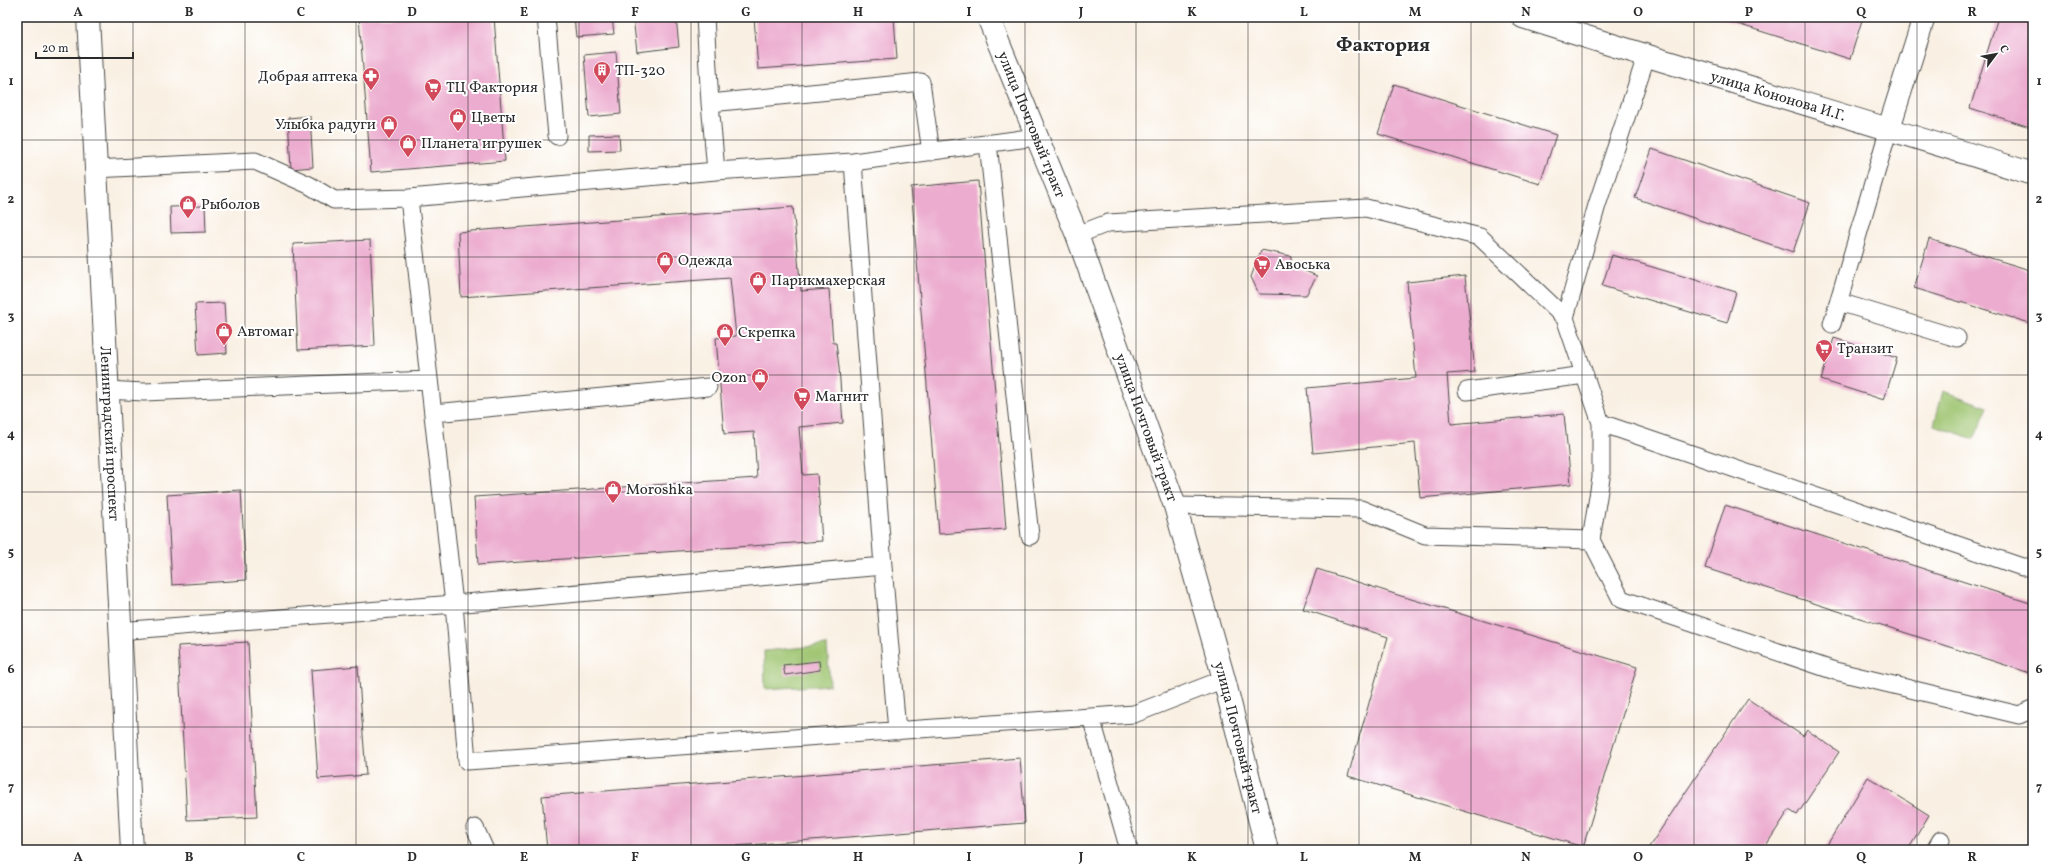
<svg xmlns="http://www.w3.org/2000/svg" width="2050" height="867" font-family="Vollkorn,serif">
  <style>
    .green { fill: #9ec46f; stroke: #64784d }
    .building { fill: #ecaccf }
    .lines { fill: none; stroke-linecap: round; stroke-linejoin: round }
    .lane-casing { stroke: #4a4947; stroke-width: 19 }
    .street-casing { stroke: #4a4947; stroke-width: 24 }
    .secondary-casing { stroke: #4a4947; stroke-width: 24 }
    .lane { stroke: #fff; stroke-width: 17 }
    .street { stroke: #fff; stroke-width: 22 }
    .secondary { stroke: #fff; stroke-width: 22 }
    .grid { fill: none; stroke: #2b2b2b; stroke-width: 1; stroke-opacity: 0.55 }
    .labels { text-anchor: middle; stroke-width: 4; stroke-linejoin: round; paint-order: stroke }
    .poi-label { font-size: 15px; fill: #2b2b2b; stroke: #fff; text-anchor: start }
    .street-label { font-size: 15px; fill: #2b2b2b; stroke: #fff }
    .district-label { font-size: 19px; font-weight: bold; fill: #2b2b2b; stroke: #fff }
    .neatline { fill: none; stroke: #2b2b2b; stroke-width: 1.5 }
    .grid-label { font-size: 13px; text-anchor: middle; font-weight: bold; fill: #2b2b2b }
  </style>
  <rect width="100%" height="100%" fill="#fff"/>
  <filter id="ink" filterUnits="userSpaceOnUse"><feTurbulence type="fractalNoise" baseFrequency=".025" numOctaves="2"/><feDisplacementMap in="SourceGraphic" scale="8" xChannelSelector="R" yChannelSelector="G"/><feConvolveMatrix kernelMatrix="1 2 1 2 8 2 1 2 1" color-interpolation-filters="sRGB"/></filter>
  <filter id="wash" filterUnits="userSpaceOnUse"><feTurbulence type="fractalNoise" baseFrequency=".012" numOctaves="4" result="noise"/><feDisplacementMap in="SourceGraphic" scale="16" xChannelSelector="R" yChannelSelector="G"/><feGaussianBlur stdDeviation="0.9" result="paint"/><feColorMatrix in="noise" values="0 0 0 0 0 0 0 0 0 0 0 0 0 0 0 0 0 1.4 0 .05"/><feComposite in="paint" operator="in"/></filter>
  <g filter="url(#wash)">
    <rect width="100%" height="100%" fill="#f9f0e3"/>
    <path class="green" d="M1943 391 1988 407 1974 439 1934 425Z
      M827 645 830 685 765 689 764 651Z"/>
    <g id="blocks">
      <path class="building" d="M359 17H494L505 161 371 172Z
        M574 17H612L614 34 576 37Z
        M633 17H676L679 47 637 52Z
        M754 17H894L897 59 758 69Z
        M1715 17H1863L1850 59Z
        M1998 17H2021L2033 21V128L1970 108Z
        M616 52 621 114 589 117 584 55Z
        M1394 84 1556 135 1540 184 1378 134Z
        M310 116 313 167 291 169 288 118Z
        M619 134 620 150 589 151V135Z
        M1652 149 1810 203 1793 252 1635 198Z
        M978 181 1006 529 939 534 911 187Z
        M205 206 206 232 171 233 170 207Z
        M793 207 801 291 829 289 833 343H836L839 367 843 423 799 427 803 475 817 474 822 541 478 565 474 497 757 478 754 432 724 434 716 338 736 336 730 278 461 297 458 232Z
        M1929 239 2033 271V324L1914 288Z
        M370 240 375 346 298 350 293 244Z
        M1261 250 1291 256V265L1317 276 1306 295 1259 294 1251 277Z
        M1612 255 1736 292 1727 323 1602 286Z
        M1465 276 1475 372 1447 374 1451 424 1564 414 1571 484 1420 498 1415 443 1313 453 1307 388 1416 378 1407 282Z
        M224 303 227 353 198 355 195 304Z
        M1834 338 1897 358 1884 400 1821 380Z
        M241 490 246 580 172 585 167 495Z
        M1725 505 2033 604V674L1705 568Z
        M1317 569 1401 596 1637 667 1583 847 1348 776 1388 637 1303 609Z
        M248 642 257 817 187 820 178 646Z
        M819 661 820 670 785 675 783 665Z
        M358 666 366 775 318 779 311 670Z
        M1748 699 1803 736 1807 730 1839 752 1797 815 1789 810 1763 850H1647Z
        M1020 758 1025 823 685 850H547L542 796Z
        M1868 777 1929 815 1908 850H1824Z"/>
    </g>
  </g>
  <g filter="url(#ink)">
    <use href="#blocks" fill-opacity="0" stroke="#4a4947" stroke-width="1"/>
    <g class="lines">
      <defs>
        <path id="lane" d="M546 17 557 136
          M705 17 710 103
          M1036 137 853 162 716 171 409 198 454 604 467 761 1091 717
          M988 143 1030 536
          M95 169 255 161 309 185 334 200 409 198
          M716 171 710 103 921 82 931 152
          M1077 235 1108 223 1366 208 1480 237 1565 318
          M1839 302 1957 338
          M1832 324 1889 128
          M106 390 144 392 429 380
          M1467 391 1585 375
          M434 413 708 387
          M1601 423 1565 318 1597 205 1646 57
          M1175 506 1361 509 1425 535 1591 540 1621 599 1835 671 2019 715 2033 709
          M1591 540 1601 478V423L2022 567H2033
          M883 566 897 731
          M119 631 454 604 883 566 853 162
          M475 828 485 850
          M1129 850 1091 717 1134 714 1224 679
          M1935 850 1941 840"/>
        <g id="street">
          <path id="s1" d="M1523 17C1692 71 1863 120 2033 174"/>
          <path d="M1889 128 1924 17"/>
        </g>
        <g id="secondary">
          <path id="s2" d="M88 17 132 850"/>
          <path id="s3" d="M988 17 1077 235 1175 506 1224 679 1267 850"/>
        </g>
      </defs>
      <use href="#lane" class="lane-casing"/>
      <use href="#street" class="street-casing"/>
      <use href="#secondary" class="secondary-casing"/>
      <use href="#lane" class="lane"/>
      <use href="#street" class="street"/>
      <use href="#secondary" class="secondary"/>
    </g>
  </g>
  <path class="grid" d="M133 17V850M245 17V850M356 17V850M468 17V850M579 17V850M691 17V850M802 17V850M914 17V850M1025 17V850M1136 17V850M1248 17V850M1359 17V850M1471 17V850M1582 17V850M1694 17V850M1805 17V850M1917 17V850M17 140H2033M17 257H2033M17 375H2033M17 492H2033M17 610H2033M17 727H2033"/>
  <defs>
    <symbol id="building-pin" viewBox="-11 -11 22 30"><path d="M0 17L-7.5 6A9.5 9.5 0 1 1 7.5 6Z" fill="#d1495b" stroke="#fff"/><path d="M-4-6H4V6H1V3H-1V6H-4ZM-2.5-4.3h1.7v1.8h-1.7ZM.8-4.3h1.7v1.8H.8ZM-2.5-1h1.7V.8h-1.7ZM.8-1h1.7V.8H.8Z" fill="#fff"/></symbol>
    <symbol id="pharmacy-pin" viewBox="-11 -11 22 30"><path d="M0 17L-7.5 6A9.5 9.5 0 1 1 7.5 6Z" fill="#d1495b" stroke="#fff"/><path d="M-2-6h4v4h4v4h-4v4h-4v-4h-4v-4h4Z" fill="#fff"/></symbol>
    <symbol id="supermarket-pin" viewBox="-11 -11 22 30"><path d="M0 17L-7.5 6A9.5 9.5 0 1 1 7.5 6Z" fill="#d1495b" stroke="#fff"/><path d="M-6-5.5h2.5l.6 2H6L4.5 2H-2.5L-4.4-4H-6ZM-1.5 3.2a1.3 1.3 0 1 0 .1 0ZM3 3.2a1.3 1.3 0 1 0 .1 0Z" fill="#fff"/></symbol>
    <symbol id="shop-pin" viewBox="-11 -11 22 30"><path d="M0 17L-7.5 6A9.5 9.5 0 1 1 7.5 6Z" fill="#d1495b" stroke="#fff"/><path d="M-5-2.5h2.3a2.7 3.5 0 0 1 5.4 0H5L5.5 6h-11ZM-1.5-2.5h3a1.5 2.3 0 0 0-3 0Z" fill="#fff"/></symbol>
  </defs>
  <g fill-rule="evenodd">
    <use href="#building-pin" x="592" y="60" width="20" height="27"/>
    <use href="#pharmacy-pin" x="361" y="66" width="20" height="27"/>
    <use href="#supermarket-pin" x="423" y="77" width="20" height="27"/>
    <use href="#shop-pin" x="448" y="107" width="20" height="27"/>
    <use href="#shop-pin" x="379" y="114" width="20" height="27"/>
    <use href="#shop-pin" x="398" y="133" width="20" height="27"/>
    <use href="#shop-pin" x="178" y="194" width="20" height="27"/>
    <use href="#shop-pin" x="655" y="250" width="20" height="27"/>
    <use href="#supermarket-pin" x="1252" y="254" width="20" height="27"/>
    <use href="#shop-pin" x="748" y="270" width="20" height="27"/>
    <use href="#shop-pin" x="214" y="321" width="20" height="27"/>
    <use href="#shop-pin" x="715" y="322" width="20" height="27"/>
    <use href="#supermarket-pin" x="1814" y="338" width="20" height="27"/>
    <use href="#shop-pin" x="750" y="367" width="20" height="27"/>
    <use href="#supermarket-pin" x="792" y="386" width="20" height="27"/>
    <use href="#shop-pin" x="603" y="479" width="20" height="27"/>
  </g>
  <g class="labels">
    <g class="poi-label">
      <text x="615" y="75">ТП-320</text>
      <text x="358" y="81" text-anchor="end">Добрая аптека</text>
      <text x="446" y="92">ТЦ Фактория</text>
      <text x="471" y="122">Цветы</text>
      <text x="376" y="129" text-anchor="end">Улыбка радуги</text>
      <text x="421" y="148">Планета игрушек</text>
      <text x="201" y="209">Рыболов</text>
      <text x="678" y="265">Одежда</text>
      <text x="1275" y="269">Авоська</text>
      <text x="771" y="285">Парикмахерская</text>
      <text x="237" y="336">Автомаг</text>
      <text x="738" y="337">Скрепка</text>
      <text x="1837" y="353">Транзит</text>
      <text x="747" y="382" text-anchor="end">Ozon</text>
      <text x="815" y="401">Магнит</text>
      <text x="626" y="494">Moroshka</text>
    </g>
    <g class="street-label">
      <text dy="5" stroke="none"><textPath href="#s1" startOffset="267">улица Кононова И.Г.</textPath></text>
      <text dy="5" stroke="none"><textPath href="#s3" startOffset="116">улица Почтовый тракт</textPath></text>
      <text dy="5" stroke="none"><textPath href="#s3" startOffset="440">улица Почтовый тракт</textPath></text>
      <text dy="5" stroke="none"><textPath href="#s2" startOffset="417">Ленинградский проспект</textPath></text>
      <text dy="5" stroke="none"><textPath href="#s3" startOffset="764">улица Почтовый тракт</textPath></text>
    </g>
    <g class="district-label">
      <text x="1383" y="51">Фактория</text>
    </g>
  </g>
  <rect width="2050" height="867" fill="none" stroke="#fff" stroke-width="44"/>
  <g transform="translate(1996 54) rotate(58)" stroke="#ffffff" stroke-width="3" paint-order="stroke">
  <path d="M0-3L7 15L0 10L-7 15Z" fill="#2b2b2b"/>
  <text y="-6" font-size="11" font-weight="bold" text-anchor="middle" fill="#2b2b2b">С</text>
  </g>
  <path d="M36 52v6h97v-6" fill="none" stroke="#2b2b2b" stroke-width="2"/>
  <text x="42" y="52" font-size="12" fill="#2b2b2b" stroke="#ffffff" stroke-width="3" paint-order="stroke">20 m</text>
  <rect x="22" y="22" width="2006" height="823" class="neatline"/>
  <g class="grid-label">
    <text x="78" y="16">A</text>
    <text x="189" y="16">B</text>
    <text x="301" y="16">C</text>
    <text x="412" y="16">D</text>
    <text x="524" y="16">E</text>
    <text x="635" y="16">F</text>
    <text x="746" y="16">G</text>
    <text x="858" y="16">H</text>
    <text x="969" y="16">I</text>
    <text x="1081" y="16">J</text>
    <text x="1192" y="16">K</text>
    <text x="1304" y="16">L</text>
    <text x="1415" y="16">M</text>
    <text x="1526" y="16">N</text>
    <text x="1638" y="16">O</text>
    <text x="1749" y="16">P</text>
    <text x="1861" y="16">Q</text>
    <text x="1972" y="16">R</text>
    <text x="11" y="85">1</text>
    <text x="2039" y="85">1</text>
    <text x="11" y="203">2</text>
    <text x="2039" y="203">2</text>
    <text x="11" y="320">3</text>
    <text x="2039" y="320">3</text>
    <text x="11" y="438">4</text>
    <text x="2039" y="438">4</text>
    <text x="11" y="556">5</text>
    <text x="2039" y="556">5</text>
    <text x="11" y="673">6</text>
    <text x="2039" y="673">6</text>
    <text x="11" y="791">7</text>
    <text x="2039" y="791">7</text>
    <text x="78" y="861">A</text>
    <text x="189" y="861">B</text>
    <text x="301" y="861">C</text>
    <text x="412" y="861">D</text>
    <text x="524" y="861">E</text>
    <text x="635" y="861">F</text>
    <text x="746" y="861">G</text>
    <text x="858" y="861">H</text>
    <text x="969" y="861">I</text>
    <text x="1081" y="861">J</text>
    <text x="1192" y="861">K</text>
    <text x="1304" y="861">L</text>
    <text x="1415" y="861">M</text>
    <text x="1526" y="861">N</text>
    <text x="1638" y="861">O</text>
    <text x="1749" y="861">P</text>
    <text x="1861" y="861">Q</text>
    <text x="1972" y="861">R</text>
  </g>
</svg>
